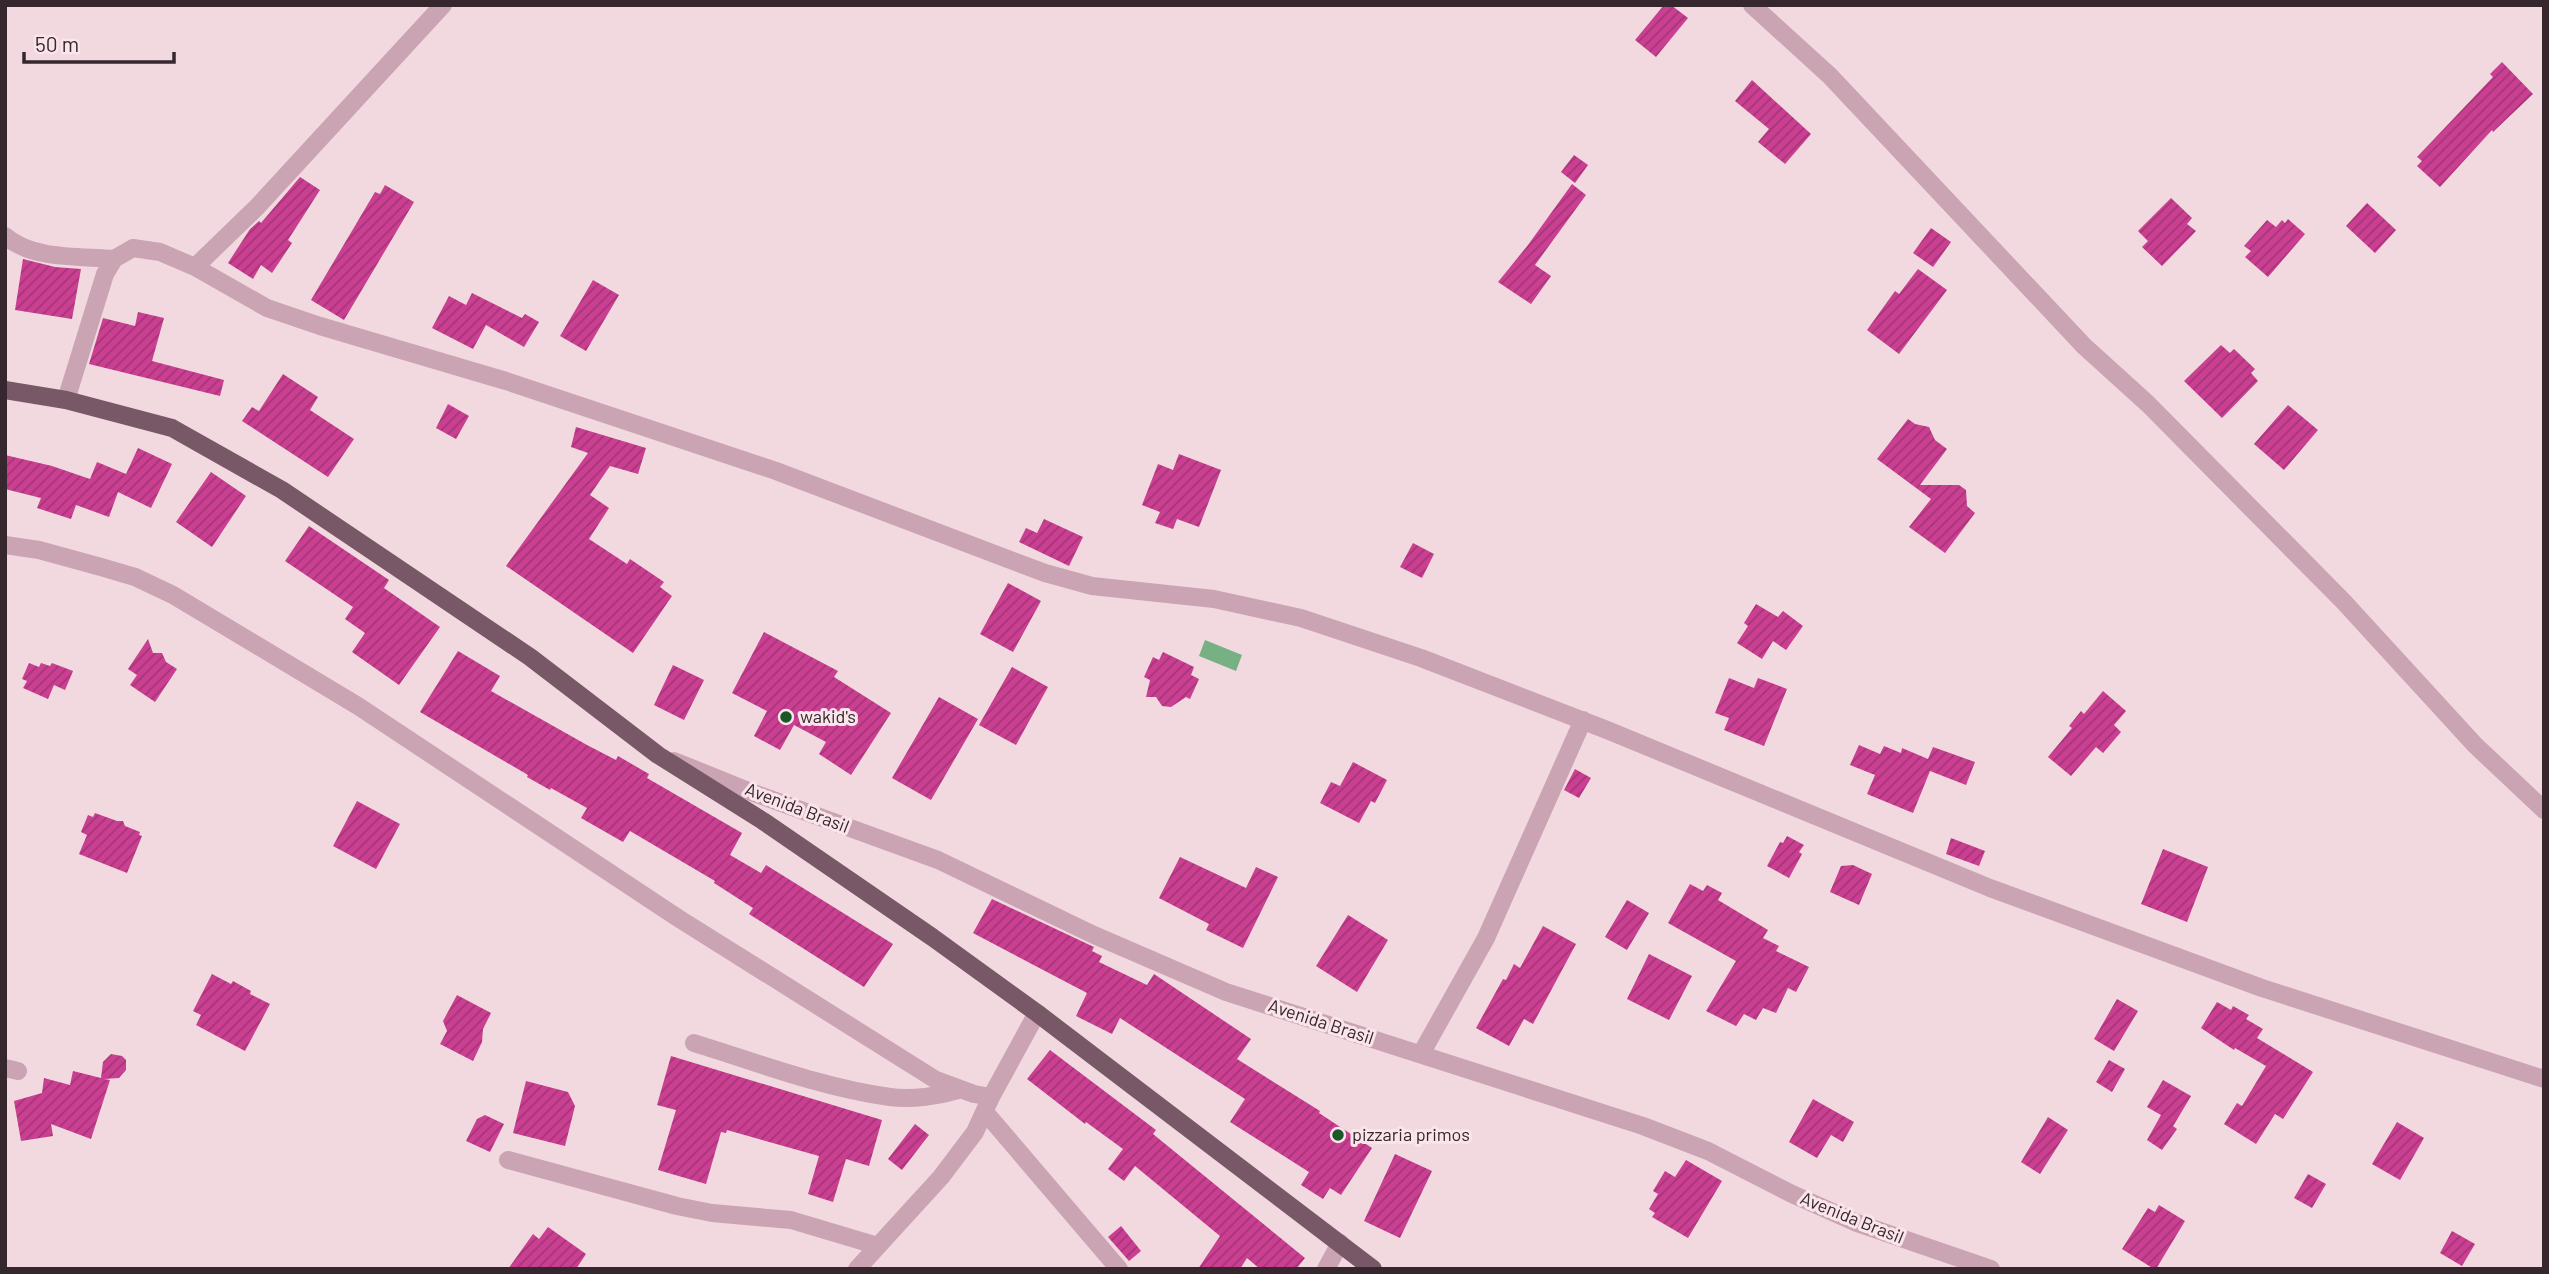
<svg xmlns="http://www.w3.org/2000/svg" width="2549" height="1274" font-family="Barlow,sans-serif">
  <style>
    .water { fill: #77b083 }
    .building { fill: url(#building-hatch) }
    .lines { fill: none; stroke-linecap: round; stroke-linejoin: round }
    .minor { stroke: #caa4b3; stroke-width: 18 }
    .major { stroke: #785767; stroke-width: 18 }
    .poi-dot { fill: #1a5829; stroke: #fae5eb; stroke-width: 2.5 }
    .labels { text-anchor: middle; stroke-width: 6; stroke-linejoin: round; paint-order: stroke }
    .poi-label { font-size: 18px; fill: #36262e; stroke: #fae5eb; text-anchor: start }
    .street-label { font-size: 18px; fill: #36262e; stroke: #fae5eb }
  </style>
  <defs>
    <pattern id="building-hatch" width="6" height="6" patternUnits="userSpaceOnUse" patternTransform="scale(1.75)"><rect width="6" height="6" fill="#ca3f91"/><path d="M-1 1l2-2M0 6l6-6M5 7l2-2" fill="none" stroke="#a53577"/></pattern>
  </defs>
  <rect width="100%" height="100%" fill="#f2d9e0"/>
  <path class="water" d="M1205 640 1242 655 1236 671 1199 656Z"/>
  <path class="building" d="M1664 5H1671L1688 18 1656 57 1635 40Z
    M2502 62 2533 94 2493 132 2492 130 2440 187 2417 166 2422 161 2417 157 2493 77 2490 74Z
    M1752 80 1811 134 1785 164 1758 142 1769 129 1735 101Z
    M1574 155 1588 165 1575 183 1561 172Z
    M300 177 320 190 288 240 292 243 272 273 261 265 253 279 228 263 250 229 259 221 261 223Z
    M1572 184 1586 195 1535 265 1551 276 1531 304 1498 282 1528 245Z
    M385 185 414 202 344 320 311 300 375 192 380 194Z
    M2171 198 2192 218 2187 224 2196 231 2162 266 2142 247 2148 241 2138 231Z
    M2367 203 2396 230 2375 253 2346 226Z
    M2288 219 2305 234 2268 277 2245 257 2251 251 2244 246 2267 220 2276 227 2282 220 2285 223Z
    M1931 228 1951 242 1933 267 1913 253Z
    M23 259 55 267 81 269 72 319 15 310Z
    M1918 269 1947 290 1899 354 1867 330 1895 291 1899 294Z
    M593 280 619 295 586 351 560 336Z
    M472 293 522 318 525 314 539 322 524 347 486 325 473 349 432 328 449 296 466 305Z
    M138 312 164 318 152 361 224 380 220 396 89 364 103 318 135 326Z
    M2221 345 2230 353 2234 349 2255 369 2251 373 2258 381 2222 418 2184 381Z
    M283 374 318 397 310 410 354 439 328 477 242 421 252 407 259 411Z
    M448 404 469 416 456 439 436 428Z
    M2288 405 2318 430 2284 470 2254 444Z
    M1908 419 1915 424 1929 427 1935 440 1947 449 1920 485H1959L1966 490 1967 506 1975 513 1945 553 1909 527 1931 499 1877 459Z
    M576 427 646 448 638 474 610 466 590 495 609 508 589 539 627 564 630 559 664 582 660 587 672 596 633 653 506 566 588 453 571 447Z
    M138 448 172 464 151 508 118 492 109 517 76 505 71 519 37 508 41 498 5 489V455L52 466 90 479 97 462 126 474Z
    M1179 454 1221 470 1199 527 1177 519 1173 529 1155 523 1160 512 1142 505 1158 464 1173 470Z
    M211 472 246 496 212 547 176 522Z
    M1044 519 1083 537 1069 566 1019 542 1026 528 1037 533Z
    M309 526 389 580 384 588 440 627 399 685 352 652 365 633 345 619 353 607 285 561Z
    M1413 543 1434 554 1422 578 1400 567Z
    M1008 583 1041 601 1013 652 980 634Z
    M1756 604 1778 617 1783 611 1803 626 1786 650 1773 641 1762 659 1737 643 1748 626 1744 623Z
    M764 632 838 671 834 677 891 713 851 775 819 754 826 742 794 725 780 750 754 736 767 711 732 693Z
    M148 639 153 653H162L166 662 177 669 155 702 130 685 137 675 128 669Z
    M458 651 500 676 491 691 587 745 616 760 618 756 649 774 647 778 742 833 730 855 761 873 766 865 893 944 864 987 749 914 753 908 714 883 715 881 630 831 623 842 581 818 587 808 551 788 550 790 527 777 528 775 420 712Z
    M1163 652 1194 667 1191 675 1199 679 1190 699 1186 697 1171 707 1162 706 1156 697H1146L1150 680 1144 677 1153 657 1159 660Z
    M29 663 39 667 41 663 50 666 52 663 73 671 65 690 54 685 48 699 23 688 27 681 22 679Z
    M673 665 704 680 684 720 654 705Z
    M1012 667 1048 687 1016 745 979 725Z
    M1729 678 1754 688 1758 678 1787 689 1764 746 1724 730 1729 718 1715 713Z
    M2103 691 2126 711 2114 725 2121 732 2103 753 2096 747 2071 776 2048 757 2072 728 2069 726 2081 711 2084 714Z
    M939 697 978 719 931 800 892 778Z
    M1859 745 1880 754 1884 746 1901 753 1902 748 1928 759 1933 747 1975 762 1966 785 1930 771 1913 813 1867 794 1875 775 1850 765Z
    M1353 762 1387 780 1375 803 1371 801 1359 823 1320 803 1331 782 1340 786Z
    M1575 769 1591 778 1579 798 1564 790Z
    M357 801 400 824 376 869 333 846Z
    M95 813 117 821H123L125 826 140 832 139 835 142 836 127 873 79 854 87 835 81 832 88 815 93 817Z
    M1787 836 1804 845 1799 852 1802 854 1789 878 1767 866 1780 842 1783 843Z
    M1951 838 1985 851 1979 866 1946 854Z
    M2163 849 2208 867 2187 922 2141 904Z
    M1180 857 1246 888 1256 867 1278 877 1243 948 1206 930 1209 924 1159 898Z
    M1853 865 1872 874 1859 905 1830 892 1841 866Z
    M1690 884 1703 891 1707 885 1722 893 1718 900 1768 930 1763 938 1779 946 1776 951 1809 967 1796 992 1788 988 1776 1013 1763 1008 1756 1020 1744 1014 1736 1026 1706 1011 1736 961 1668 923Z
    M992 899 1094 947 1092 951 1102 956 1099 962 1147 985 1154 974 1251 1039 1237 1059 1320 1111 1319 1113 1372 1148 1341 1195 1330 1188 1323 1199 1301 1185 1309 1172 1230 1122 1245 1099 1120 1018 1112 1034 1076 1016 1087 993 973 933Z
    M1627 900 1649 913 1627 950 1605 937Z
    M1348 915 1388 940 1357 992 1316 966Z
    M1543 926 1576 944 1533 1024 1524 1019 1509 1046 1476 1028 1503 979 1506 980 1514 964 1520 968Z
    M1649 954 1692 976 1669 1020 1627 999Z
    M212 974 231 984 233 981 251 991 250 994 270 1004 245 1051 196 1025 201 1015 193 1011Z
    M457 995 491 1013 483 1029 482 1042 473 1061 440 1044 447 1031 443 1021Z
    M2117 999 2138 1011 2114 1051 2094 1039Z
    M2217 1002 2231 1010 2233 1006 2249 1015 2246 1019 2263 1029 2257 1038 2313 1072 2283 1119 2275 1114 2256 1144 2224 1124 2237 1103 2242 1106 2266 1066 2235 1048 2234 1050 2201 1028Z
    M1050 1050 1156 1130 1153 1134 1305 1258 1296 1269H1260L1247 1258 1240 1269H1198L1220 1236 1135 1166 1124 1181 1108 1169 1123 1149 1086 1122 1085 1124 1027 1079Z
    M111 1054 122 1056 126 1060V1070L119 1078 104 1079 110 1080 91 1139 51 1124 53 1136 21 1141 14 1101 42 1093 44 1078 70 1085 73 1071 101 1078 103 1062Z
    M671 1056 882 1120 869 1166 846 1159 833 1202 808 1194 819 1156 727 1130 726 1133 721 1132 706 1184 658 1170 676 1110 657 1105Z
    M2109 1060 2125 1069 2112 1092 2096 1082Z
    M2163 1080 2191 1096 2175 1123 2173 1126 2177 1129 2162 1150 2147 1140 2161 1115 2147 1107Z
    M526 1081 568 1092 575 1106 565 1146 513 1133Z
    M1813 1099 1854 1122 1843 1142 1831 1135 1817 1158 1789 1142Z
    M485 1115 504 1124 490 1152 466 1141 477 1119Z
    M2048 1117 2068 1130 2040 1174 2021 1162Z
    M2397 1122 2424 1138 2400 1180 2372 1164Z
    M915 1124 929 1135 902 1170 888 1159Z
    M1395 1154 1432 1171 1400 1238 1364 1221Z
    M1686 1160 1722 1181 1688 1238 1652 1217 1655 1213 1649 1209 1658 1194 1653 1191 1665 1171 1675 1177Z
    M2308 1174 2326 1184 2312 1208 2294 1198Z
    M2159 1205 2185 1221 2156 1269H2154L2122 1249 2148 1208 2155 1212Z
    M1121 1226 1141 1251 1129 1261 1108 1237Z
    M548 1227 586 1254 576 1269H508L533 1234 539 1239Z
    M2452 1231 2475 1244 2462 1266 2440 1253Z"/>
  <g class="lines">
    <path class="minor" d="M1752 5 1830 76 2084 346 2148 404 2343 601 2475 745 2544 810
      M5 236C33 260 79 256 114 259
      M195 267 257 207 443 5
      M66 400 105 274 114 259 133 248 160 252 195 267 267 308 320 326 506 381 776 471 1045 573 1092 586 1214 599 1301 618 1421 658 1607 730 1990 888 2262 988 2544 1079
      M5 545 39 550 101 567 135 577 173 595 358 706 678 918 936 1080 974 1094 991 1097 1037 1013
      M674 761 751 792 938 860 1094 935 1226 992 1643 1126 1708 1151 1792 1194 1857 1223 1991 1269
      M694 1043C758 1063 824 1088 890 1097 912 1100 939 1096 959 1090
      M1421 1054 1486 938 1583 720
      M5 1068 18 1071
      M985 1112 1119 1269
      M508 1160 677 1206 712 1213 791 1220 878 1246
      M857 1269 941 1177 975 1132 991 1097
      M1326 1269 1340 1243"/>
    <path class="major" d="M5 390 66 400 172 428 282 490 530 657 658 755 763 821 932 937 1037 1013 1373 1269"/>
  </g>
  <g class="poi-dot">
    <circle cx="786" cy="717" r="7"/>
    <circle cx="1338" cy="1135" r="7"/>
  </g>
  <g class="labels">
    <g class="poi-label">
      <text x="800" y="723">wakid's</text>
      <text x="1352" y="1141">pizzaria primos</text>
    </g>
    <g class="street-label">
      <text transform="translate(797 808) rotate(21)" y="6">Avenida Brasil</text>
      <text transform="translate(1321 1022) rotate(18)" y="6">Avenida Brasil</text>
      <text transform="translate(1852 1218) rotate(22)" y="6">Avenida Brasil</text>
    </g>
  </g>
  <rect width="2549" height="1274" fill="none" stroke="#36262e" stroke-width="14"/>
  <path d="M24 52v10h150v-10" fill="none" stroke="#36262e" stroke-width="3.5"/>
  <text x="35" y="52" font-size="21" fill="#36262e" stroke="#fae5eb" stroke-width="5" paint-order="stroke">50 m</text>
</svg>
